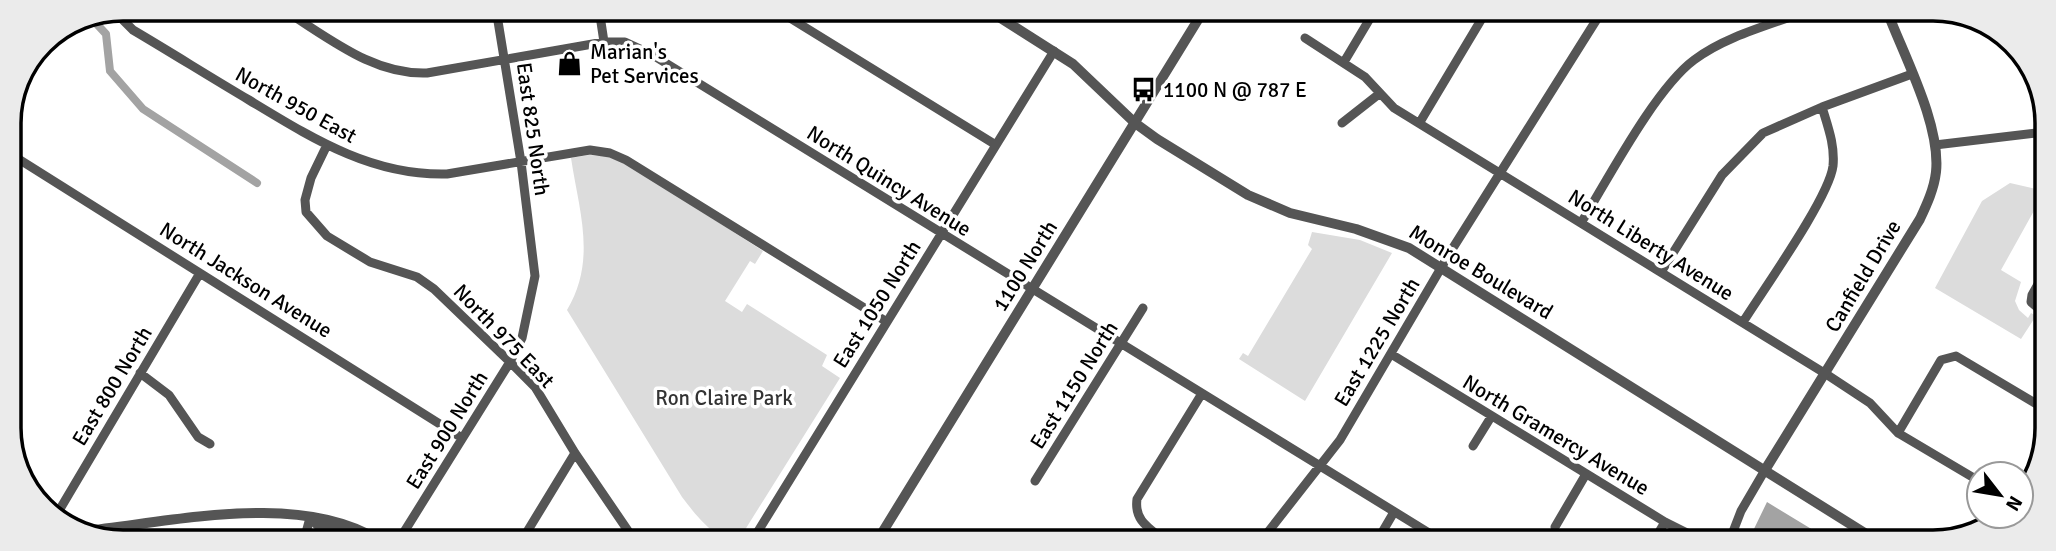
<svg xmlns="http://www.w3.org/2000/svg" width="2056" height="551" font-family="Signika,sans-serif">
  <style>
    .green { fill: #dcdcdc }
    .water { fill: #a3a3a3 }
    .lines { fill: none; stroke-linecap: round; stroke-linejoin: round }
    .canal { stroke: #a3a3a3; stroke-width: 8 }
    .minor { stroke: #555; stroke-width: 9 }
    .tertiary { stroke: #555; stroke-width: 10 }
    .labels { text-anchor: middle; stroke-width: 7; stroke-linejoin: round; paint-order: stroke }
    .poi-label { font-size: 21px; fill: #000; stroke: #fff; text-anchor: start }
    .street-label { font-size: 21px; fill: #000; stroke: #fff }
    .park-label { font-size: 21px; fill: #333; stroke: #fff }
    .rim { fill: none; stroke: #000; stroke-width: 3.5 }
  </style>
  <rect width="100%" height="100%" fill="#fff"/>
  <path class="green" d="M589 155 608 156 624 162 763 251 755 264 750 261 725 301 742 312 747 304 827 355 822 366 840 378 738 541C715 541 695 514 682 497L567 310C597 260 579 211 571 158Z
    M2010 183 2045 191 2001 270 2021 282 2015 301 2019 310 2028 318 2031 313 2036 316 2021 339 1935 288 1982 201Z
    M1312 232 1360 240 1392 253 1305 401 1239 359 1243 353 1248 356 1312 249 1308 245Z"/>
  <path class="water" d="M1767 502 1818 533 1817 542C1800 542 1761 549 1752 533Z"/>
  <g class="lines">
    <path class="canal" d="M94 21 106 34 110 71 143 109 257 183"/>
    <path class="minor" d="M282 9C328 37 372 75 427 73L604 42H625L651 54 1442 541
      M599 9 604 42
      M777 10 996 145
      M115 12 133 30C172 53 210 77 249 100 312 138 371 176 447 174L590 150 610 153 626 160 887 322
      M303 21 310 9
      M1305 38 1365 77 1394 108 1826 374 1870 403 1898 433 1979 481
      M2021 56 2045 121
      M1344 62 1375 10
      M1420 122 1487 10
      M1342 123 1379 94
      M1935 145 2045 132
      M326 147 311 178 305 200 306 212 327 236 370 262 417 277 434 289 510 362 535 387 575 453 635 541
      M9 153 462 438
      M1581 223C1608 179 1655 89 1694 60 1726 36 1770 25 1807 11
      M1661 272 1722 175 1763 133 1822 107 1912 74
      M2045 272 2032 295 2031 302 2045 314
      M1743 322C1763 290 1829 198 1833 166 1835 145 1828 127 1822 107
      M1391 354 1665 522 1705 542
      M140 373 169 395 198 437 210 444
      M1898 433 1941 360 1956 356 2045 409
      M1473 446 1491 417
      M1035 481 1143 308
      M60 518V509L200 273
      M1555 527 1586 474
      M304 540 310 518
      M399 540 510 362 522 338 535 276 521 162 496 9
      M522 540 575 453
      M752 541 1054 51
      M1165 541C1149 528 1134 521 1137 499L1201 395
      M1261 541 1340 440 1451 251 1602 11
      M1377 541 1394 512
      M1653 542 1665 522
      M1729 542 1741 511 1765 470"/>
    <path class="tertiary" d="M988 10 1073 64 1135 123 1157 139 1248 195 1290 213 1356 229 1409 248 1879 542
      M1765 470 1920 219C1927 204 1934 189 1936 172 1941 125 1904 56 1887 11
      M310 518 319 526 360 540
      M84 531C172 522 299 491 378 540
      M877 541 1204 10"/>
  </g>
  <defs>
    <symbol id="shop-bare" viewBox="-9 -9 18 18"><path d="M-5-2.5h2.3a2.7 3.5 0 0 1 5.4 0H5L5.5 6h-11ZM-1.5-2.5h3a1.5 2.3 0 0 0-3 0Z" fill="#000" stroke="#fff" stroke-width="2.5" paint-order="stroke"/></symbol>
    <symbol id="bus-bare" viewBox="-9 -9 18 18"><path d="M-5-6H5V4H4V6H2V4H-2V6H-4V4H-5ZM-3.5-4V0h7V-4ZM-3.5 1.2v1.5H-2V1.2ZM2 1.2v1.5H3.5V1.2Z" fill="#000" stroke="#fff" stroke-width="2.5" paint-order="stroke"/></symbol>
  </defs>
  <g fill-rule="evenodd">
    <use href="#shop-bare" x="552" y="46" width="35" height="35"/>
    <use href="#bus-bare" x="1126" y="72" width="35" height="35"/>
  </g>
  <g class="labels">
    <g class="poi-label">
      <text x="590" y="59">Marian's<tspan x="590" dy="24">Pet Services</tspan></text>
      <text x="1163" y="97">1100 N @ 787 E</text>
    </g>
    <g class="street-label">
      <text transform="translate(296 105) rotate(29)" y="7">North 950 East</text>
      <text transform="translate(533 129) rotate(82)" y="7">East 825 North</text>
      <text transform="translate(889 181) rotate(32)" y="7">North Quincy Avenue</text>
      <text transform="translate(1651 245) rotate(32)" y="7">North Liberty Avenue</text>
      <text transform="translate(1025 266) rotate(-58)" y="7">1100 North</text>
      <text transform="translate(1481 272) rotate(31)" y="7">Monroe Boulevard</text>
      <text transform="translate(1863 276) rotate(-59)" y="7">Canfield Drive</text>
      <text transform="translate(246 280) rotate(32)" y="7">North Jackson Avenue</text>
      <text transform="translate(877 304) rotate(-58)" y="7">East 1050 North</text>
      <text transform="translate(504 336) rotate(46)" y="7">North 975 East</text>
      <text transform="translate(1377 342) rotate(-59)" y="7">East 1225 North</text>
      <text transform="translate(1074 385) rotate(-58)" y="7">East 1150 North</text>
      <text transform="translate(112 386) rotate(-59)" y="7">East 800 North</text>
      <text transform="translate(447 430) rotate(-58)" y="7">East 900 North</text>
      <text transform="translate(1556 435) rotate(31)" y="7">North Gramercy Avenue</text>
    </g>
    <g class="park-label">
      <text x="724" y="405">Ron Claire Park</text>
    </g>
  </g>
  <path d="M0 0H2056V551H0ZM123 21H1933A102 102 0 0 1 2035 123V428A102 102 0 0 1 1933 530H123A102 102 0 0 1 21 428V123A102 102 0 0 1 123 21Z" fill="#ebebeb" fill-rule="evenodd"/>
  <path class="rim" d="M123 21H1933A102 102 0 0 1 2035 123V428A102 102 0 0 1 1933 530H123A102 102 0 0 1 21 428V123A102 102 0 0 1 123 21Z"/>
  <g transform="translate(2000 495) rotate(121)"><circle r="33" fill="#ffffff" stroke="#999999" stroke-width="2"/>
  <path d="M0-5L12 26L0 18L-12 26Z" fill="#000000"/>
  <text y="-10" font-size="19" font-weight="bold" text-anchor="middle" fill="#000000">N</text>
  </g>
</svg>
